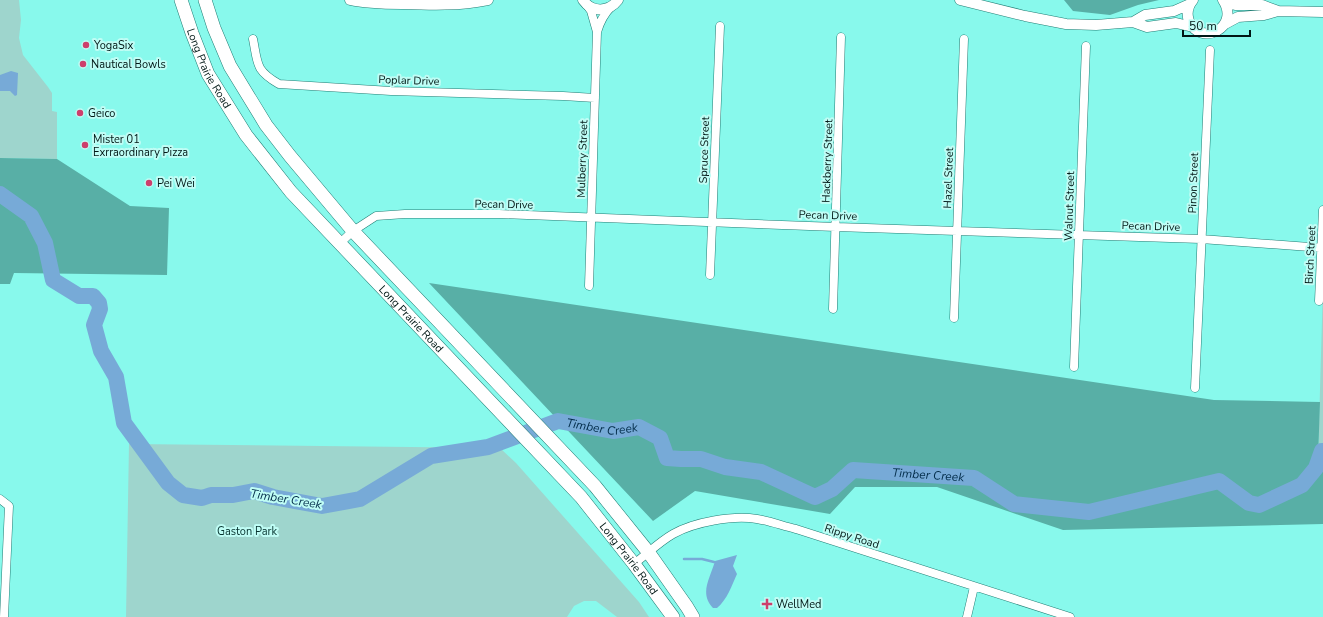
<svg xmlns="http://www.w3.org/2000/svg" width="1323" height="617" font-family="'Nunito Sans',sans-serif">
  <style>
    .green { fill: #9ed5cd }
    .forest { fill: #58afa6 }
    .water { fill: #77aad7 }
    .lines { fill: none; stroke-linecap: round; stroke-linejoin: round }
    .stream { stroke: #77aad7; stroke-width: 2.5 }
    .river { stroke: #77aad7; stroke-width: 16 }
    .minor-casing { stroke: #227e75; stroke-width: 9 }
    .tertiary-casing { stroke: #227e75; stroke-width: 11 }
    .primary-casing { stroke: #227e75; stroke-width: 14 }
    .minor { stroke: #fff; stroke-width: 8 }
    .tertiary { stroke: #fff; stroke-width: 10 }
    .primary { stroke: #fff; stroke-width: 13 }
    .poi-dot { fill: #cd3f6c; stroke: #bffdf5; stroke-width: 1.5 }
    .labels { text-anchor: middle; stroke-width: 4; stroke-linejoin: round; paint-order: stroke }
    .poi-label { font-size: 11px; fill: #001715; stroke: #bffdf5; text-anchor: start }
    .street-label { font-size: 11px; fill: #001715; stroke: #bffdf5 }
    .park-label { font-size: 11px; fill: #06322e; stroke: #bffdf5 }
    .water-label { font-size: 12px; font-style: italic; fill: #032d4a; stroke: #bffdf5 }
  </style>
  <rect width="100%" height="100%" fill="#88f9ec"/>
  <path class="green" d="M0 0H19L21 20 19 38 23 55 48 87 52 93V111L57 112V159L0 158Z
    M1323 285V460L1318 459Z
    M129 444 500 448 516 463 639 602 649 617H617L596 601H584L574 606 567 617H126Z"/>
  <path class="forest" d="M1064 0H1159L1138 5 1110 15 1073 11Z
    M0 158 57 159 130 206 169 208 167 275 14 273 10 284H0Z
    M429 283 1214 400 1320 402 1318 459 1323 460V524L1063 530 937 487H855L830 514 695 491 653 521Z"/>
  <path class="water" d="M11 71 18 73 17 95 15 96 10 91H0V75Z
    M737 555 733 566 737 574C732 585 727 600 717 608H713C699 593 710 579 715 561Z"/>
  <g class="lines">
    <path class="stream" d="M684 559H702L714 562"/>
    <path class="river" id="s1" d="M0 194 31 216 45 243 53 280 79 296H93L99 303 100 309 94 325 101 351 116 377 124 423 168 483 183 495 202 498 211 495H233L254 491 273 497 322 506 360 499 431 456 488 447 558 421 613 431 639 427 660 438 667 458 681 459H701L725 467 761 472 815 497 832 489 853 470 974 478 1014 504 1089 512 1219 481 1249 503 1259 505 1302 485 1316 468 1322 451H1323"/>
    <defs>
      <path id="minor" d="M586 4 591 11 597 32
        M253 39C258 64 255 70 279 84L391 91 563 96 595 98
        M340 243 353 231 376 216 405 214H499L836 227 1201 239 1323 248
        M710 275 720 26
        M589 286 597 32C600 22 603 15 611 7
        M1319 301 1323 210
        M833 309 841 37
        M954 318 964 39
        M1074 367 1086 46
        M1195 388 1210 50
        M0 499 9 506 4 617
        M634 564C647 554 659 542 673 534 694 522 733 515 757 519 770 521 783 526 796 529L1070 617
        M967 617 974 587"/>
      <path id="tertiary" d="M350 0C367 4 385 4 402 4 431 5 459 6 488 0
        M583 0C592 13 609 12 618 0
        M960 0 1025 16 1066 24 1096 25 1133 22 1147 27 1176 23 1193 27
        M1193 0C1188 6 1186 13 1189 21 1200 47 1241 28 1223 0
        M1223 0 1235 5H1262L1278 11
        M1133 22 1145 15 1174 11 1190 4
        M1225 24 1238 17 1264 15 1278 11 1323 12"/>
      <g id="primary">
        <path id="s2" d="M181 0 192 33 208 74 246 135 291 192 581 497 634 564 673 617"/>
        <path d="M205 0 214 28 230 66 266 125 290 156 353 231 595 486 649 553 687 607 693 617"/>
      </g>
    </defs>
    <use href="#minor" class="minor-casing"/>
    <use href="#tertiary" class="tertiary-casing"/>
    <use href="#primary" class="primary-casing"/>
    <use href="#minor" class="minor"/>
    <use href="#tertiary" class="tertiary"/>
    <use href="#primary" class="primary"/>
  </g>
  <g class="poi-dot">
    <circle cx="86" cy="45" r="4"/>
    <circle cx="83" cy="64" r="4"/>
    <circle cx="80" cy="113" r="4"/>
    <circle cx="85" cy="145" r="4"/>
    <circle cx="149" cy="183" r="4"/>
    <path d="M765 598h4v4h4v4h-4v4h-4v-4h-4v-4h4z"/>
  </g>
  <g class="labels">
    <g class="poi-label">
      <text x="94" y="49">YogaSix</text>
      <text x="91" y="68">Nautical Bowls</text>
      <text x="88" y="117">Geico</text>
      <text x="93" y="143">Mister 01<tspan x="93" dy="13">Exrraordinary Pizza</tspan></text>
      <text x="157" y="187">Pei Wei</text>
      <text x="776" y="608">WellMed</text>
    </g>
    <g class="street-label">
      <text dy="4" stroke="none"><textPath href="#s2" startOffset="74">Long Prairie Road</textPath></text>
      <text transform="translate(409 80) rotate(2)" y="4">Poplar Drive</text>
      <text transform="translate(704 150) rotate(-88)" y="4">Spruce Street</text>
      <text transform="translate(582 159) rotate(-88)" y="4">Mulberry Street</text>
      <text transform="translate(827 161) rotate(-88)" y="4">Hackberry Street</text>
      <text transform="translate(948 178) rotate(-88)" y="4">Hazel Street</text>
      <text transform="translate(1193 183) rotate(-88)" y="4">Pinon Street</text>
      <text transform="translate(504 204) rotate(1)" y="4">Pecan Drive</text>
      <text transform="translate(1069 206) rotate(-88)" y="4">Walnut Street</text>
      <text transform="translate(828 215) rotate(2)" y="4">Pecan Drive</text>
      <text transform="translate(1151 226) rotate(2)" y="4">Pecan Drive</text>
      <text transform="translate(1310 255) rotate(-87)" y="4">Birch Street</text>
      <text dy="4" stroke="none"><textPath href="#s2" startOffset="398">Long Prairie Road</textPath></text>
      <text transform="translate(852 536) rotate(18)" y="4">Rippy Road</text>
      <text dy="4" stroke="none"><textPath href="#s2" startOffset="722">Long Prairie Road</textPath></text>
    </g>
    <g class="park-label">
      <text x="247" y="535">Gaston Park</text>
    </g>
    <g class="water-label">
      <text dy="4" stroke="none"><textPath href="#s1" startOffset="821">Timber Creek</textPath></text>
      <text dy="4" stroke="none"><textPath href="#s1" startOffset="1181">Timber Creek</textPath></text>
      <text transform="translate(286 499) rotate(9)" y="4">Timber Creek</text>
    </g>
  </g>
  <path d="M1183 30v6h67v-6" fill="none" stroke="#001715" stroke-width="2"/>
  <text x="1189" y="30" font-size="12" fill="#001715" stroke="#bffdf5" stroke-width="3" paint-order="stroke">50 m</text>
</svg>
